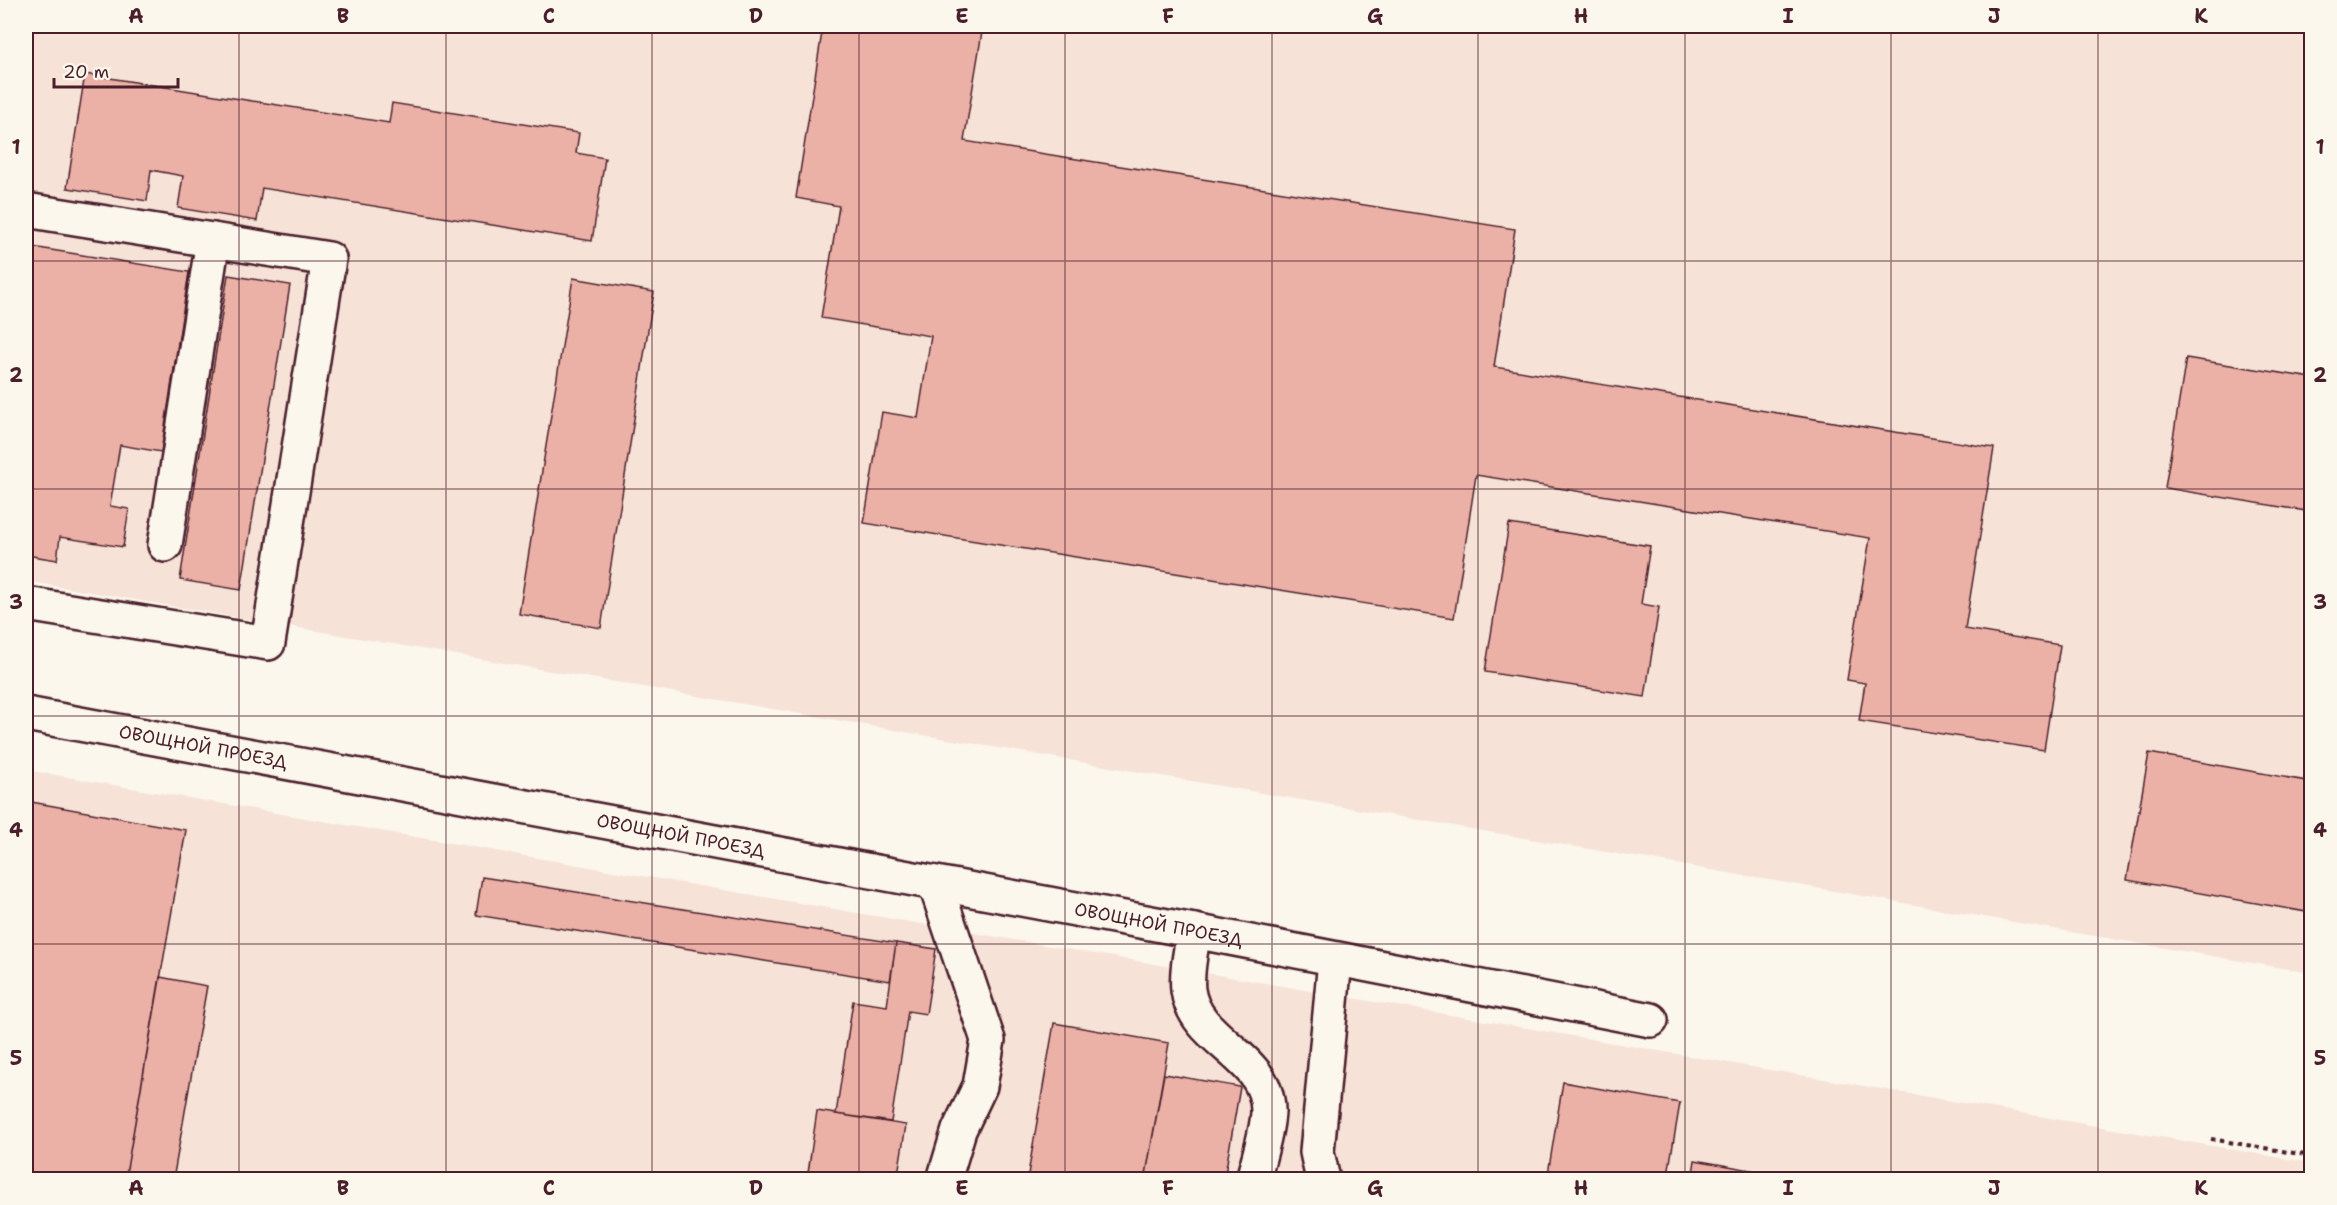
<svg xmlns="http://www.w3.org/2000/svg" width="2337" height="1205" font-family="'Shantell Sans',sans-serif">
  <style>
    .built { fill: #f6e2d7 }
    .building { fill: #ebb1a7; stroke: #4a1f2b; stroke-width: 1.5 }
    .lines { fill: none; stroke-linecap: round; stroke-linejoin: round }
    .minor-casing { stroke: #4a1f2b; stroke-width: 38 }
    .path { stroke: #4a1f2b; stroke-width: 4; stroke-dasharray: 4.5 4.5; stroke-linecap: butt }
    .minor { stroke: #fbf7ec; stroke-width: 33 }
    .grid { fill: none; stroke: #4a1f2b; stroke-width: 1.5; stroke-opacity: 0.55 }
    .labels { text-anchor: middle; stroke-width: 4.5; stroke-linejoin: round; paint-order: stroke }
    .street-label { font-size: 18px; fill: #4a1f2b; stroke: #fbf7ec }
    .neatline { fill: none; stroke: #4a1f2b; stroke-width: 2 }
    .grid-label { font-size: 20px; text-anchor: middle; font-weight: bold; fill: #4a1f2b }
  </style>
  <rect width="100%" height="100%" fill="#fbf7ec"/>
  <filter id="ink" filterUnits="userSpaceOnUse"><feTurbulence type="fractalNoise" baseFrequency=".0167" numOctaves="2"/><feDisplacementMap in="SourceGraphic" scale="12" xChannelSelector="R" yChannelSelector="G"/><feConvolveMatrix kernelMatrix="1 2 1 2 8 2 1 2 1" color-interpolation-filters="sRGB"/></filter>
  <g filter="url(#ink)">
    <path class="built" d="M26 26H2311V973L26 581Z
      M26 770 2311 1163V1179H26Z"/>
    <path class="building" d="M823 26H983L964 141 1515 229 1494 367 1994 448 1965 629 2060 645 2044 750 1859 721 1865 683 1847 680 1870 538 1476 475 1454 618 864 523 882 412 918 418 931 336 821 318 839 206 796 198Z
      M85 74 389 123 392 103 579 133 576 153 605 158 592 241 262 188 257 221 178 208 183 176 151 170 147 201 67 188Z
      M26 246 189 272 161 452 120 445 110 506 129 509 123 547 60 537 57 560 26 555Z
      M228 275 290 285 241 590 180 580Z
      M573 278 654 292 601 628 519 614Z
      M2186 358 2312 378V512L2165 488Z
      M1509 524 1650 546 1641 604 1659 607 1645 697 1485 672Z
      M2149 753 2312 782V913L2127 880Z
      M26 801 186 830 125 1180H26Z
      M482 877 896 943 890 981 476 915Z
      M896 943 936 949 926 1014 908 1011 891 1122 836 1114 853 1001 887 1006Z
      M160 977 207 986 173 1180H125Z
      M1054 1023 1169 1043 1145 1180H1027Z
      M1164 1074 1240 1087 1224 1180H1145Z
      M1563 1082 1680 1103 1667 1180H1547Z
      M817 1111 906 1125 897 1180H807Z
      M1695 1160 1807 1180H1692Z"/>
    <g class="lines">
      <defs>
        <g id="minor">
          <path d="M26 210 329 259 268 643 26 604"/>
          <path d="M165 545 213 240"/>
          <path id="s1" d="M26 714 1194 931 1651 1020"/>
          <path d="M935 883 988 1040 980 1086 959 1130 944 1180"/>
          <path d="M1194 931C1191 950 1186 971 1188 990 1195 1043 1269 1055 1268 1112 1267 1134 1258 1159 1253 1180"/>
          <path d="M1323 1180 1317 1152 1335 960"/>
        </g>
      </defs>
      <use href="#minor" class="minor-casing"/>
      <path class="path" d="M2211 1139 2312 1156"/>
      <use href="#minor" class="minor"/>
    </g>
  </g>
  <path class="grid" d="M239 26V1180M446 26V1180M652 26V1180M859 26V1180M1065 26V1180M1272 26V1180M1478 26V1180M1685 26V1180M1891 26V1180M2098 26V1180M26 261H2312M26 489H2312M26 716H2312M26 944H2312"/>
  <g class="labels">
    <g class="street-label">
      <text dy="6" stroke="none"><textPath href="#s1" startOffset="180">ОВОЩНОЙ ПРОЕЗД</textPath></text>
      <text dy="6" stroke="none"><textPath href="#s1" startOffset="666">ОВОЩНОЙ ПРОЕЗД</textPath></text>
      <text dy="6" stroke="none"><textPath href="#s1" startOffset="1152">ОВОЩНОЙ ПРОЕЗД</textPath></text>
    </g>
  </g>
  <rect width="2337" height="1205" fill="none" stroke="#fbf7ec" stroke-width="66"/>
  <path d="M54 78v9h124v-9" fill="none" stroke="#4a1f2b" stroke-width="3"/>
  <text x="63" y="78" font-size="18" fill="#4a1f2b" stroke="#fbf7ec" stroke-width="4.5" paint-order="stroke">20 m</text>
  <rect x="33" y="33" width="2271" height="1139" class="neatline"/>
  <g class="grid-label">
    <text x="136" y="23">A</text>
    <text x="343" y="23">B</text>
    <text x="549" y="23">C</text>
    <text x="756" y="23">D</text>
    <text x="962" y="23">E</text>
    <text x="1168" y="23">F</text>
    <text x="1375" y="23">G</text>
    <text x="1581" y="23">H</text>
    <text x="1788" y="23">I</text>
    <text x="1994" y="23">J</text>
    <text x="2201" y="23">K</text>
    <text x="16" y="154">1</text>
    <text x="2320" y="154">1</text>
    <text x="16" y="382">2</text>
    <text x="2320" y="382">2</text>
    <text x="16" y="609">3</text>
    <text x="2320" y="609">3</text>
    <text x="16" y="837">4</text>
    <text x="2320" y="837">4</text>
    <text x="16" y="1065">5</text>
    <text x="2320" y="1065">5</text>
    <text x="136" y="1195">A</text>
    <text x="343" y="1195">B</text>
    <text x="549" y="1195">C</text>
    <text x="756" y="1195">D</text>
    <text x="962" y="1195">E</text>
    <text x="1168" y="1195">F</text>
    <text x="1375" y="1195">G</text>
    <text x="1581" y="1195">H</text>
    <text x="1788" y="1195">I</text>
    <text x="1994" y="1195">J</text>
    <text x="2201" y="1195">K</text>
  </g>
</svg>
